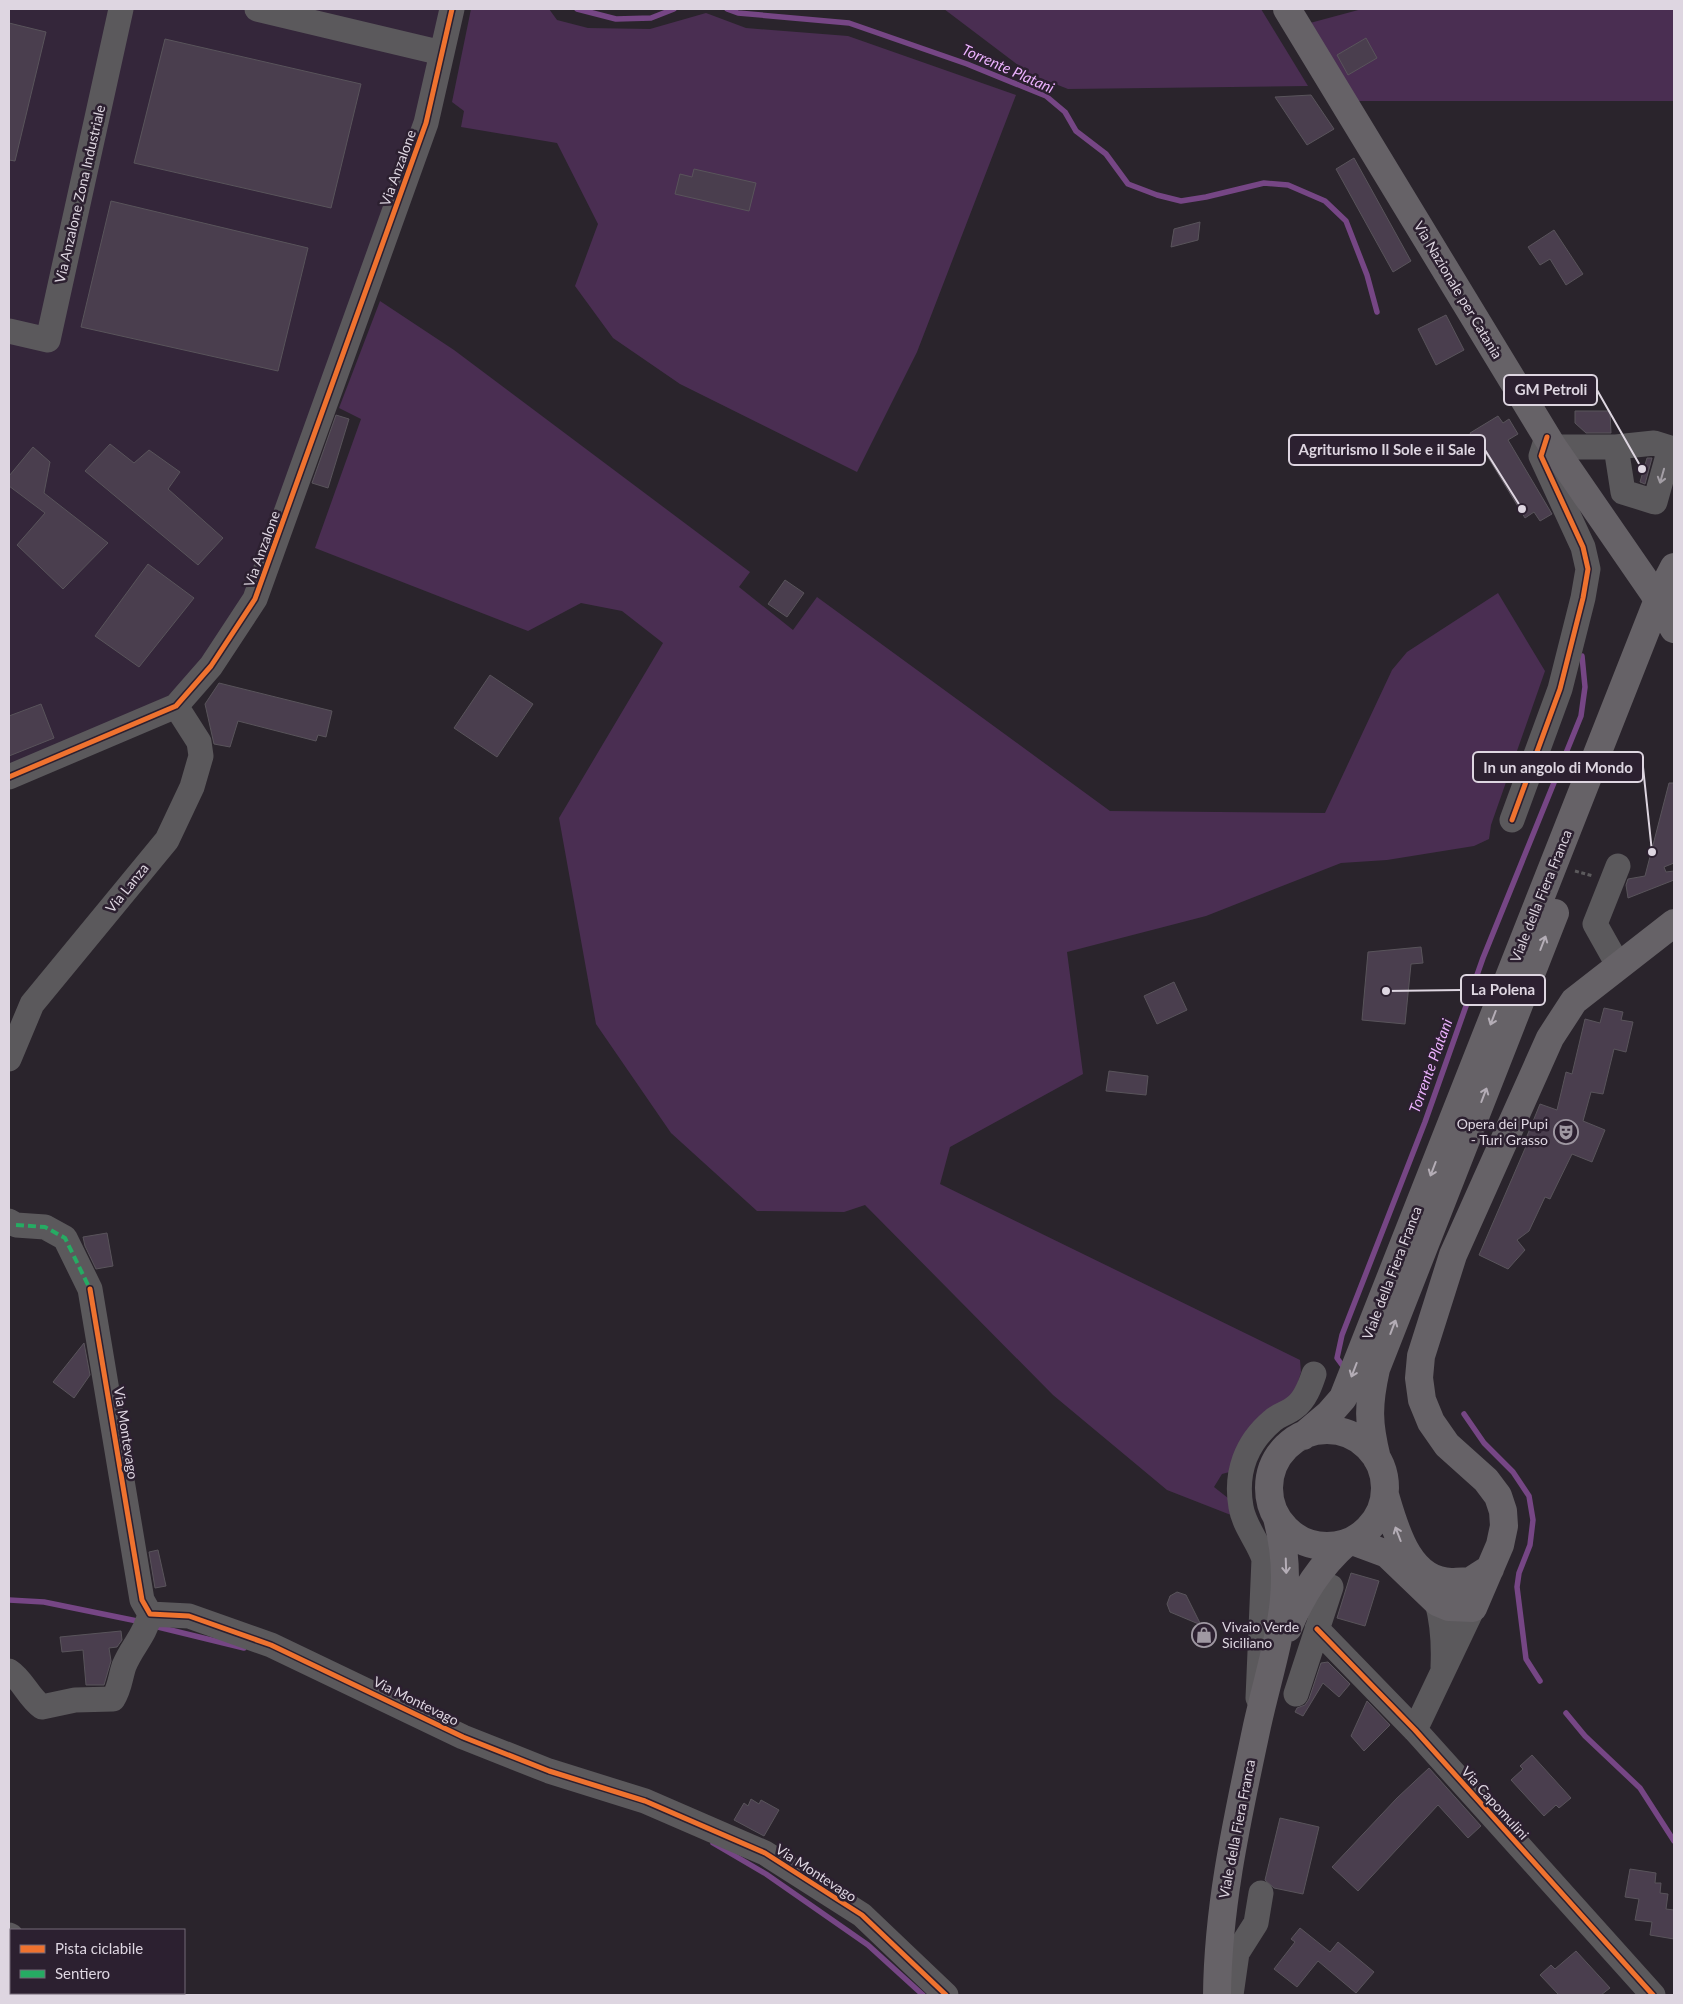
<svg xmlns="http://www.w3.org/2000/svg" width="1683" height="2004" font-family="Lato,sans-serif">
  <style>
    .built { fill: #34263a }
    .green { fill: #4a2e52 }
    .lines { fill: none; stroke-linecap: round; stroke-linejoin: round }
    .stream { stroke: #764685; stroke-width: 5.5 }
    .building { fill: #4a3e4e; stroke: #59545b }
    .path { stroke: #5c5a5d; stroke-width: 3; stroke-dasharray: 4 2.5; stroke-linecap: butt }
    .minor { stroke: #5b595c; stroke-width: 25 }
    .major { stroke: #666267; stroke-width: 28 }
    .quiet { stroke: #26ab63; stroke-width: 4; stroke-dasharray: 8 4; stroke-linecap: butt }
    .cycleway-casing { stroke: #2c2030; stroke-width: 8 }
    .cycleway { stroke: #ef722f; stroke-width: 5 }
    .oneway { stroke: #a39ea5 }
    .oneway2 { stroke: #b4adb6 }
    .labels { text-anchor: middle; stroke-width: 5; stroke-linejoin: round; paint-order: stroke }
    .street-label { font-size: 14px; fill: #ded6e1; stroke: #2c2030 }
    .poi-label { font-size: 14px; fill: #ded6e1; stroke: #2c2030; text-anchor: end }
    .water-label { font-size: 15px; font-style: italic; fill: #ebb1fd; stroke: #2c2030 }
    .leader { fill: none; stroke: #ded6e1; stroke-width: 2 }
    .callout-dot { fill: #ded6e1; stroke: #2c2030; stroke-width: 2 }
    .callout { fill: #2c2030; stroke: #ded6e1; stroke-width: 2 }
    .callout-label { font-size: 15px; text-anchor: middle; font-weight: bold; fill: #ded6e1 }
  </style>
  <rect width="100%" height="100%" fill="#2a242c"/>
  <path class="built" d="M9 9H443L421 124 267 552 206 663 168 696 9 771Z"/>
  <path class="green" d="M471 9H549L557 20 588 28 650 29 706 13 746 28 848 36 1016 95 917 352 857 472 680 384 613 338 575 286 598 224 557 143 461 127 464 111 452 102Z
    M944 9H1261L1308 86 1068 89 1030 74Z
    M1362 9H1674V101H1356L1310 23Z
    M380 301 454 350 750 572 739 587 793 630 817 597 1110 811 1325 813 1392 670 1407 652 1498 593 1545 671 1491 825 1489 839 1474 846 1387 860 1341 863 1206 916 1067 952 1083 1074 950 1147 940 1184 1300 1360 1301 1372 1295 1392 1233 1471 1222 1474 1214 1487 1233 1502 1236 1517 1167 1490 1053 1395 865 1205 844 1212 757 1211 671 1133 596 1024 559 818 663 643 622 611 581 603 528 631 315 548 361 419 339 408Z"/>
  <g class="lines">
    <path class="stream" d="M577 9 616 19 651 18 674 9
      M727 9 738 13 849 23 967 64 1046 96 1065 112 1076 131 1106 154 1128 184 1157 195 1181 201 1206 197 1264 183 1288 185 1325 201 1346 221 1367 275 1377 312
      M1345 1369 1337 1358 1342 1335 1425 1122 1483 958 1581 716 1585 687 1582 656
      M1464 1414 1484 1443 1513 1472 1529 1496 1533 1520 1530 1545 1519 1573 1517 1587 1526 1659 1540 1681
      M9 1600 44 1602 142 1622
      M158 1627 244 1648
      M1566 1713 1585 1736 1640 1788 1674 1841
      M713 1843 766 1874 868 1945 923 1995"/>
  </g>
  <path class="building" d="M9 23 46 32 15 161 9 160Z
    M1366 38 1377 58 1348 75 1337 55Z
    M165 39 361 84 331 208 134 163Z
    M1311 95 1334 129 1307 145 1275 97Z
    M1354 158 1411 261 1393 272 1336 169Z
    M694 169 756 183 749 211 675 194 680 174 692 177Z
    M111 201 308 248 278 371 81 327Z
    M1200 222 1198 240 1171 247 1174 229Z
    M1554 230 1583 274 1566 285 1550 259 1540 265 1528 247Z
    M1446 315 1464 350 1436 365 1418 329Z
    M1575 411H1610L1611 433H1586L1575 423Z
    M336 415 349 419 328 488 312 483Z
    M1498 416 1503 423 1509 419 1518 434 1508 440 1552 514 1540 521 1534 512 1525 518 1486 454 1483 455 1470 433Z
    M110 444 134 463 149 450 180 472 168 489 223 538 198 565 85 471Z
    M33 447 50 462 44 493 108 543 63 589 17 545 45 513 9 486V476Z
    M1647 458H1652L1645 484 1640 482Z
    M148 564 194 598 139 667 95 636Z
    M785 580 804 593 787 617 768 604Z
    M490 675 533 704 497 757 454 728Z
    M219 683 332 711 326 737 318 735 316 741 238 721 230 747 214 744 205 704Z
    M41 704 54 738 9 756V716Z
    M1669 783H1674V863L1664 867 1666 872 1674 871V880L1628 898 1626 885 1628 879 1645 876Z
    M1421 947 1423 963 1411 964 1405 1024 1362 1020 1368 952Z
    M1174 982 1187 1010 1157 1024 1144 996Z
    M1604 1008 1623 1012 1621 1020 1633 1022 1626 1052 1614 1049 1603 1094 1591 1092 1583 1121 1605 1130 1592 1162 1572 1154 1550 1199 1545 1197 1529 1231 1517 1240 1525 1250 1508 1269 1479 1255 1530 1137 1527 1136 1540 1104 1557 1110 1566 1072 1572 1074 1585 1019 1600 1023Z
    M1109 1071 1148 1076 1146 1095 1106 1091Z
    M107 1233 113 1266 96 1269 85 1246 83 1237Z
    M84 1343 90 1375 74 1398 53 1382Z
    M158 1550 166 1586 155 1588 149 1552Z
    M1351 1573 1379 1581 1365 1626 1337 1618Z
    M1177 1592 1186 1595 1201 1625 1170 1612 1167 1604 1170 1596Z
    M121 1631 122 1640 117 1647 109 1648 111 1661 104 1685H86L83 1650 62 1652 60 1637Z
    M1328 1662 1350 1684 1339 1697 1323 1683 1303 1716 1295 1712 1297 1708 1305 1705 1309 1699 1321 1663Z
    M1367 1701 1390 1725 1364 1751 1351 1736Z
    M1532 1755 1571 1798 1559 1808 1556 1805 1544 1816 1511 1780 1523 1769 1520 1766Z
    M1429 1768 1481 1826 1468 1838 1438 1805 1358 1891 1332 1867 1397 1798Z
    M751 1799 759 1804 761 1800 779 1810 764 1836 734 1820 744 1803 748 1806Z
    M1280 1818 1319 1827 1303 1894 1274 1888 1265 1880Z
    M1630 1869 1656 1873 1655 1883H1661L1660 1893 1668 1894 1666 1909 1674 1910V1939L1650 1935 1652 1922 1635 1920 1639 1899 1625 1897Z
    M1300 1928 1330 1952 1338 1942 1374 1972 1356 1993 1318 1961 1297 1987 1274 1969 1295 1942 1291 1939Z
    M1576 1951 1610 1988 1601 1995H1559L1540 1975 1551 1965 1555 1969Z"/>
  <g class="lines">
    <path class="path" d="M1575 871 1593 876"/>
    <path class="minor" d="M257 9 442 53
      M9 331 48 340 121 9
      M1553 447H1616L1654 443 1670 448 1655 502 1623 492 1616 447
      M9 777 176 706 211 666 255 599 426 123 452 9
      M1512 820 1560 689 1583 598 1588 569 1583 547 1541 456 1547 437
      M1618 866 1595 924 1618 965
      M9 1059 32 1004 167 840 192 787 201 756 199 742 176 706
      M9 1221 16 1225 45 1227 65 1238 90 1289 142 1600 150 1614 189 1616 271 1645 463 1737 549 1771 645 1801 765 1853 862 1915 946 1995
      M1437 1602C1443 1624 1444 1645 1443 1667
      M1317 1629 1415 1730 1653 1995
      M9 1671C23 1680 28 1697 42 1707L75 1700 113 1699C120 1688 120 1678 124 1666 132 1646 145 1636 150 1614
      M1296 1694 1331 1587
      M1258 1698 1264 1559C1258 1541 1244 1526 1241 1507 1235 1473 1246 1443 1272 1421 1278 1415 1288 1413 1295 1407 1305 1400 1310 1386 1314 1374
      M1415 1730 1473 1608 1456 1599
      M9 1935 11 1936
      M112 1993 115 1995
      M1231 1995 1237 1953 1256 1923 1261 1893"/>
    <path class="major" d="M1287 9 1553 447 1653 592 1674 629
      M1269 1488a58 58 0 1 1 116 0a58 58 0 1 1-116 0Z
      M1303 1436 1329 1414 1343 1398 1661 592 1674 567
      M1377 1459C1368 1423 1368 1405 1376 1369L1555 913
      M1385 1495C1395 1529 1409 1584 1454 1582 1459 1581 1465 1582 1470 1581 1476 1578 1483 1572 1490 1569
      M1352 1541 1387 1554 1437 1602 1449 1607 1473 1608 1500 1545 1504 1526 1503 1511 1498 1496 1486 1480 1447 1445 1431 1422 1422 1400 1419 1378 1421 1356 1453 1255 1550 1038 1574 1001 1674 923
      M1288 1628C1301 1596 1320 1566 1346 1543
      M1217 1995C1218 1903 1238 1816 1257 1726 1273 1653 1298 1594 1277 1518"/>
    <path class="quiet" d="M16 1225 45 1227 65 1238 90 1289"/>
    <defs>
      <path id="cycleway" d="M9 777 176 706 211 666 255 599 426 123 452 9
        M1512 820 1560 689 1583 598 1588 569 1583 547 1541 456 1547 437
        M90 1289 142 1600 150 1614 189 1616 271 1645 463 1737 549 1771 645 1801 765 1853 862 1915 946 1995
        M1317 1629 1415 1730 1653 1995"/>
    </defs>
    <use href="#cycleway" class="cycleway-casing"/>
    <use href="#cycleway" class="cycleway"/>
  </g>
  <defs><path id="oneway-shaft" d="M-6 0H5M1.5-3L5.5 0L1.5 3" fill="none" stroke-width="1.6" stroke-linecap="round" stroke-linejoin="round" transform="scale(1.25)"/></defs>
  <use class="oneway" href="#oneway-shaft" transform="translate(1662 476) rotate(106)"/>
  <g class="oneway2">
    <use href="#oneway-shaft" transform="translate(1543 943) rotate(-69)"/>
    <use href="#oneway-shaft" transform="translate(1493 1018) rotate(111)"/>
    <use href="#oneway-shaft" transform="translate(1484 1095) rotate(-69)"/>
    <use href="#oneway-shaft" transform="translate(1433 1169) rotate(111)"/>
    <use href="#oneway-shaft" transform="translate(1393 1327) rotate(-69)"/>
    <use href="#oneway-shaft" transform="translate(1354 1370) rotate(111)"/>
    <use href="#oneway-shaft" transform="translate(1398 1534) rotate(-111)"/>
    <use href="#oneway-shaft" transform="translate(1286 1566) rotate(88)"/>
  </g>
  <defs>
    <symbol id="theatre-ring" viewBox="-11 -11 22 22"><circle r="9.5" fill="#2c2030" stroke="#9f98a2" stroke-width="1.5"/><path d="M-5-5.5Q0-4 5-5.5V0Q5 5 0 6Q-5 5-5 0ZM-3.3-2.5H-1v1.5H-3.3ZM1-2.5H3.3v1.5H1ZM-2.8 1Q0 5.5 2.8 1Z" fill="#9f98a2"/></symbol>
    <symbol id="shop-ring" viewBox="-11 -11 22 22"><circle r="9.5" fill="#2c2030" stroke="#9f98a2" stroke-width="1.5"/><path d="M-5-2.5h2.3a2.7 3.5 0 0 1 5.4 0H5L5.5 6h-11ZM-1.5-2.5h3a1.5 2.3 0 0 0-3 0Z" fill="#9f98a2"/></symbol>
  </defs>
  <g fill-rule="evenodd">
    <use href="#theatre-ring" x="1552" y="1118" width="28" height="28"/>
    <use href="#shop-ring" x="1190" y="1621" width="28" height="28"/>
  </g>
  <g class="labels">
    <g class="street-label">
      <text transform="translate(398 168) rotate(-70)" y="5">Via Anzalone</text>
      <text transform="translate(80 194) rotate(-77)" y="5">Via Anzalone Zona Industriale</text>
      <text transform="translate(1458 290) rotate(59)" y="5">Via Nazionale per Catania</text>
      <text transform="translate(262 549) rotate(-70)" y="5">Via Anzalone</text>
      <text transform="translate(127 888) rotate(-51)" y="5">Via Lanza</text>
      <text transform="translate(1541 896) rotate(-68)" y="5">Viale della Fiera Franca</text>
      <text transform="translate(1392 1273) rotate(-69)" y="5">Viale della Fiera Franca</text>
      <text transform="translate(126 1433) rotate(81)" y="5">Via Montevago</text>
      <text transform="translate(416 1701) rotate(26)" y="5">Via Montevago</text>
      <text transform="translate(1495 1803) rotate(48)" y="5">Via Capomulini</text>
      <text transform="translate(1237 1829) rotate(-79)" y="5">Viale della Fiera Franca</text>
      <text transform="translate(816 1873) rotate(33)" y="5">Via Montevago</text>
    </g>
    <g class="poi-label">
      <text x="1548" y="1129">Opera dei Pupi<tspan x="1548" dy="16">- Turi Grasso</tspan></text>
      <text x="1222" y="1632" text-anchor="start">Vivaio Verde<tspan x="1222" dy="16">Siciliano</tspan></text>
    </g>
    <g class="water-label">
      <text transform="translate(1008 69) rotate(24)" y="5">Torrente Platani</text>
      <text transform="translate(1431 1066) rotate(-70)" y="5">Torrente Platani</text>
    </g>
  </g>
  <path class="leader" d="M1642 469L1597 390M1522 509L1485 450M1652 852L1643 767M1386 991L1461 990"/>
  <g class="callout-dot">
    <circle cx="1642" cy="469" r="5"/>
    <circle cx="1522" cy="509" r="5"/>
    <circle cx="1652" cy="852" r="5"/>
    <circle cx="1386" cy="991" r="5"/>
  </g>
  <g class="callout">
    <rect x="1504" y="375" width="93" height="30" rx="5"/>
    <rect x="1289" y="435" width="196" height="30" rx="5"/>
    <rect x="1473" y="752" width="170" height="30" rx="5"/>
    <rect x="1461" y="975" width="84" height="30" rx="5"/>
  </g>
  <g class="callout-label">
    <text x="1551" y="395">GM Petroli</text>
    <text x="1387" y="455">Agriturismo Il Sole e il Sale</text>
    <text x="1558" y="773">In un angolo di Mondo</text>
    <text x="1503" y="995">La Polena</text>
  </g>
  <rect width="1683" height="2004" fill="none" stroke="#ded6e1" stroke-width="20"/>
  <rect x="10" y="1929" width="175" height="65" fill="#2c2030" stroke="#736977"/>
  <rect x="20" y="1945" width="25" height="8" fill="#ef722f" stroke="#736977"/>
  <text x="55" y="1954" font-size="15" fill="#ded6e1">Pista ciclabile</text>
  <rect x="20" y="1970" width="25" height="8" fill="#26ab63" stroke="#736977"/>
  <text x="55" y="1979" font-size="15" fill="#ded6e1">Sentiero</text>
</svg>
